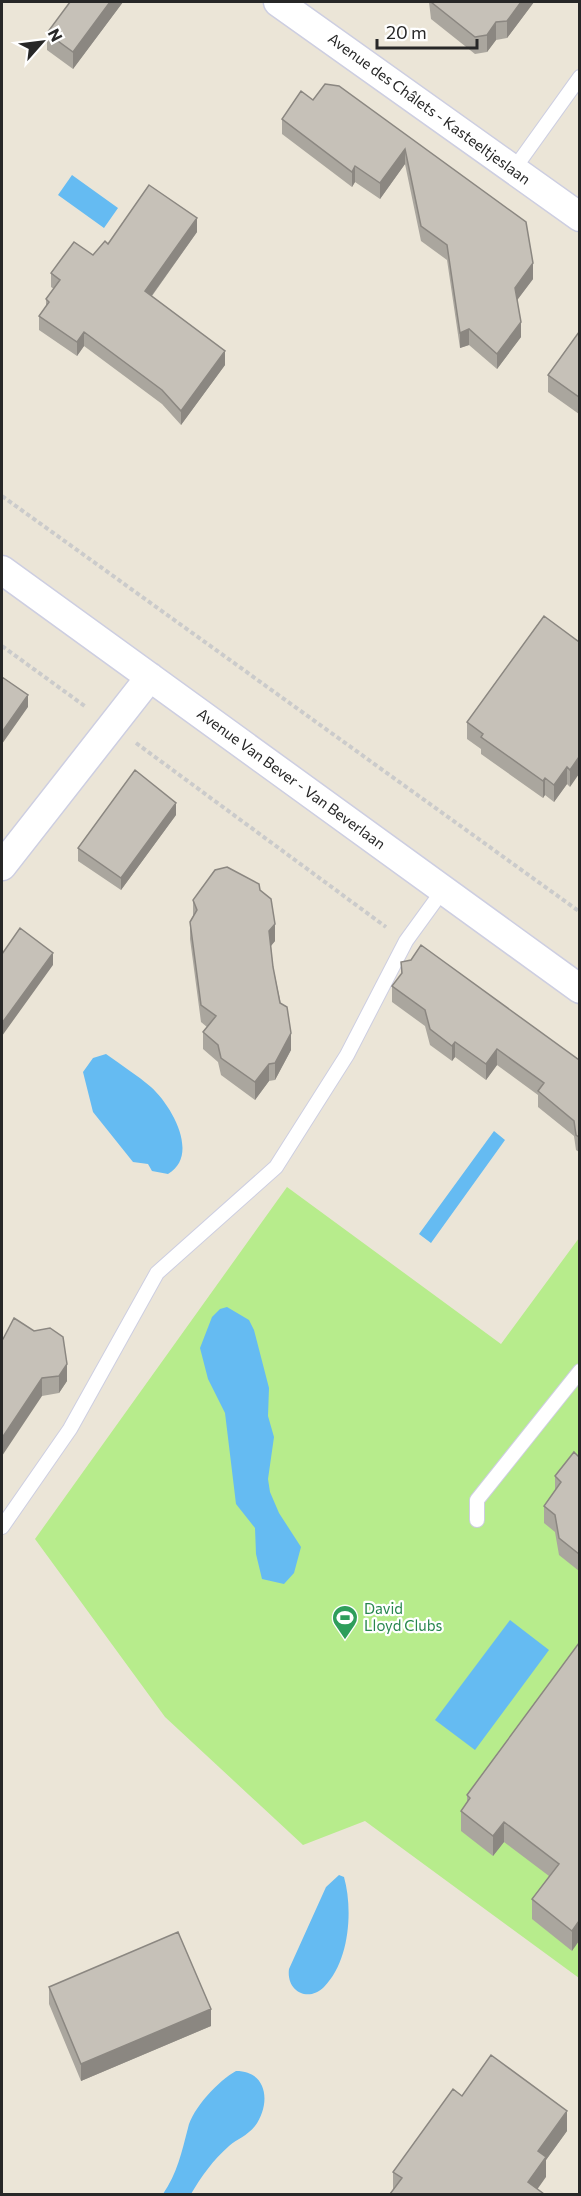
<svg xmlns="http://www.w3.org/2000/svg" width="581" height="2196" font-family="Commissioner,sans-serif">
  <style>
    .pitch { fill: #b7ec8c }
    .water { fill: #65bbf2 }
    .lines { fill: none; stroke-linecap: round; stroke-linejoin: round }
    .service-casing { stroke: #cdcee1; stroke-width: 16 }
    .minor-casing { stroke: #cdcee1; stroke-width: 31 }
    .path { stroke: #cbcbcb; stroke-width: 4; stroke-dasharray: 4.5 3; stroke-linecap: butt }
    .service { stroke: #fff; stroke-width: 14 }
    .minor { stroke: #fff; stroke-width: 28 }
    .wall { fill: #aaa69e }
    .shaded-wall { fill: #8b8781 }
    .building { fill: #c6c1b8; stroke: #8b8781; stroke-width: 1.5 }
    .labels { text-anchor: middle; stroke-width: 4.5; stroke-linejoin: round; paint-order: stroke }
    .street-label { font-size: 15px; fill: #272727; stroke: #fff }
    .leisure-label { font-size: 15px; fill: #27864d; stroke: #fff; text-anchor: start }
  </style>
  <rect width="100%" height="100%" fill="#ebe5d7"/>
  <path class="pitch" d="M287 1187 501 1344 579 1238V1978L365 1821 303 1845 165 1717 35 1539Z"/>
  <path class="water" d="M72 175 118 208 104 228 58 195Z
    M106 1054C121 1065 137 1075 151 1087 172 1106 200 1155 168 1174L152 1171 148 1164 133 1162 93 1112 83 1072 93 1058Z
    M494 1131 505 1140 431 1243 419 1234Z
    M227 1307 249 1320 254 1330 269 1388 268 1416 274 1437 268 1479 270 1492 279 1513 301 1547 294 1573 284 1584 262 1579 256 1554 255 1528 236 1504 225 1413 208 1379 200 1348 212 1317 220 1309Z
    M510 1620 549 1650 475 1750 435 1720Z
    M339 1875 344 1877C353 1909 350 1961 324 1987 308 2003 286 1991 289 1969L326 1887Z
    M236 2071C268 2071 271 2104 255 2126 247 2136 237 2139 229 2146 213 2160 201 2177 191 2194H163C177 2174 182 2151 188 2128 192 2109 219 2080 236 2071Z"/>
  <g class="lines">
    <defs>
      <path id="service" d="M514 169 580 77
        M477 1520V1500L580 1371
        M2 1527 70 1429 157 1273 276 1167 347 1055 406 941 443 890"/>
      <path id="minor" d="M278 2 580 217
        M2 570 580 989
        M2 866 150 677"/>
    </defs>
    <use href="#service" class="service-casing"/>
    <use href="#minor" class="minor-casing"/>
    <path class="path" d="M2 496 580 912
      M2 646 86 707
      M136 743 386 927"/>
    <use href="#service" class="service"/>
    <use href="#minor" class="minor"/>
  </g>
  <path class="wall" d="M123 2 73 69 47 50V33Z
    M429 2H534L507 38 496 40 487 52 475 54 431 19Z
    M325 84 526 222 533 279 517 300 521 337 497 369 469 345 460 348 447 260 421 241 405 164 380 199 355 182 352 187 282 134V119L313 100Z
    M197 232 152 296 225 365 181 425 162 404 84 346 77 356 39 330V316L46 307V299L54 289 51 287V273L93 255 108 244Z
    M579 332V414L548 392V375Z
    M579 642 570 787 567 784 554 802 545 795 543 798 481 754V749L467 739V722Z
    M176 815 121 890 78 861V848Z
    M260 890 275 941 271 946 273 967 291 1050 275 1080 269 1081 255 1100 221 1075 218 1062 203 1049V1032L207 1027 201 1022 190 939V922L193 916V900Z
    M401 962 579 1060V1152L576 1150 574 1136 538 1107V1095L497 1065 486 1080 455 1057 452 1061 430 1045 425 1026 392 1002V986L401 974Z
    M3 1339 67 1381 59 1393 42 1396Z
    M579 1457V1571L559 1555 555 1532 544 1523V1506L555 1490V1476Z
    M579 1643 572 1951 532 1919V1899L549 1876 504 1842 493 1856 461 1831V1811L467 1803V1795Z
    M49 1987 211 2026 81 2081 49 2004Z
    M567 2131 546 2160V2177L393 2190V2172Z"/>
  <path class="shaded-wall" d="M110 2H123L73 69V52Z
    M521 2H534L507 38V21Z
    M496 22V40L487 52V35Z
    M405 149V164L380 199V183Z
    M355 166V182L352 187V172Z
    M197 218V232L145 305V291Z
    M533 263V279L515 303V288Z
    M521 322V337L497 369V354Z
    M469 329V345L460 348V333Z
    M84 332V346L77 356V342Z
    M225 351V365L181 425V411Z
    M28 695V707L2 744V732Z
    M579 757V774L570 787V770Z
    M567 767V784L554 802V785Z
    M545 778V795L543 798V781Z
    M176 803V815L121 890V878Z
    M275 924V941L269 948V931Z
    M53 953V965L2 1036V1023Z
    M291 1033V1050L275 1080V1063Z
    M455 1042V1057L452 1061V1046Z
    M497 1049V1065L486 1080V1064Z
    M269 1064V1081L255 1100V1082Z
    M67 1364V1381L59 1393V1376Z
    M42 1378V1396L2 1456V1438Z
    M504 1822V1842L493 1856V1836Z
    M579 1921V1941L572 1951V1931Z
    M211 2009V2026L81 2081V2064Z
    M567 2111V2131L546 2160V2177L534 2194 528 2182 538 2151Z"/>
  <path class="building" d="M70 2H110L73 52 47 33Z
    M431 2H521L507 21 496 22 487 35 475 37Z
    M325 84 339 86 526 222 533 263 515 288 521 322 497 354 469 329 460 333 447 245 421 226 405 149 380 183 355 166 352 172 282 119 301 91 313 100Z
    M149 185 197 218 145 291 225 351 181 411 162 390 84 332 77 342 39 316 49 302 46 299 60 280 51 273 74 242 93 255 105 241 108 244Z
    M579 332V397L548 375Z
    M544 616 579 642V757L570 770 567 767 554 785 545 778 543 781 481 737 483 734 467 722Z
    M2 677 28 695 2 732Z
    M135 770 176 803 121 878 78 848Z
    M227 867 259 884 260 890 271 899 275 924 269 931 273 967 280 1003 287 1007 291 1033 275 1063 269 1064 255 1082 221 1058 218 1045 203 1032 216 1016 201 1005 190 922 197 910 193 900 215 870Z
    M20 928 53 953 2 1023V954Z
    M421 945 579 1060V1137L576 1135 574 1121 538 1091 544 1083 497 1049 486 1064 455 1042 452 1046 430 1029 425 1010 392 986 402 973 401 962 411 960Z
    M14 1318 34 1331 50 1328 63 1337 67 1364 59 1376 42 1378 2 1438V1339H3Z
    M574 1452 579 1457V1554L559 1538 555 1515 544 1506 561 1482 555 1476Z
    M579 1643V1921L572 1931 532 1899 559 1864 504 1822 493 1836 461 1811 470 1798 467 1795Z
    M178 1932 211 2009 81 2064 49 1987Z
    M491 2055 567 2111 538 2151 546 2157 528 2182 544 2194H390L402 2178 393 2172 453 2089 462 2096Z"/>
  <defs>
    <symbol id="stadium-pin" viewBox="-11 -11 22 30"><path d="M0 17L-7.5 6A9.5 9.5 0 1 1 7.5 6Z" fill="#2e9e5b" stroke="#fff"/><path d="M0-5a6.5 5 0 1 0 0 10a6.5 5 0 1 0 0-10ZM-3.5-1.8h7v3.6h-7Z" fill="#fff"/></symbol>
  </defs>
  <g fill-rule="evenodd">
    <use href="#stadium-pin" x="330" y="1603" width="30" height="40"/>
  </g>
  <g class="labels">
    <g class="street-label">
      <text transform="translate(429 109) rotate(36)" y="5">Avenue des Châlets - Kasteeltjeslaan</text>
      <text transform="translate(291 779) rotate(36)" y="5">Avenue Van Bever - Van Beverlaan</text>
    </g>
    <g class="leisure-label">
      <text x="364" y="1614">David<tspan x="364" dy="17">Lloyd Clubs</tspan></text>
    </g>
  </g>
  <rect width="581" height="2196" fill="none" stroke="#272727" stroke-width="6"/>
  <g transform="translate(42 42) rotate(62)" stroke="#ffffff" stroke-width="4.5" paint-order="stroke">
  <path d="M0-4.5L10 22L0 15L-10 22Z" fill="#272727"/>
  <text y="-9" font-size="16" font-weight="bold" text-anchor="middle" fill="#272727">N</text>
  </g>
  <path d="M377 39v9h100v-9" fill="none" stroke="#272727" stroke-width="3"/>
  <text x="386" y="39" font-size="18" fill="#272727" stroke="#ffffff" stroke-width="4.5" paint-order="stroke">20 m</text>
</svg>
